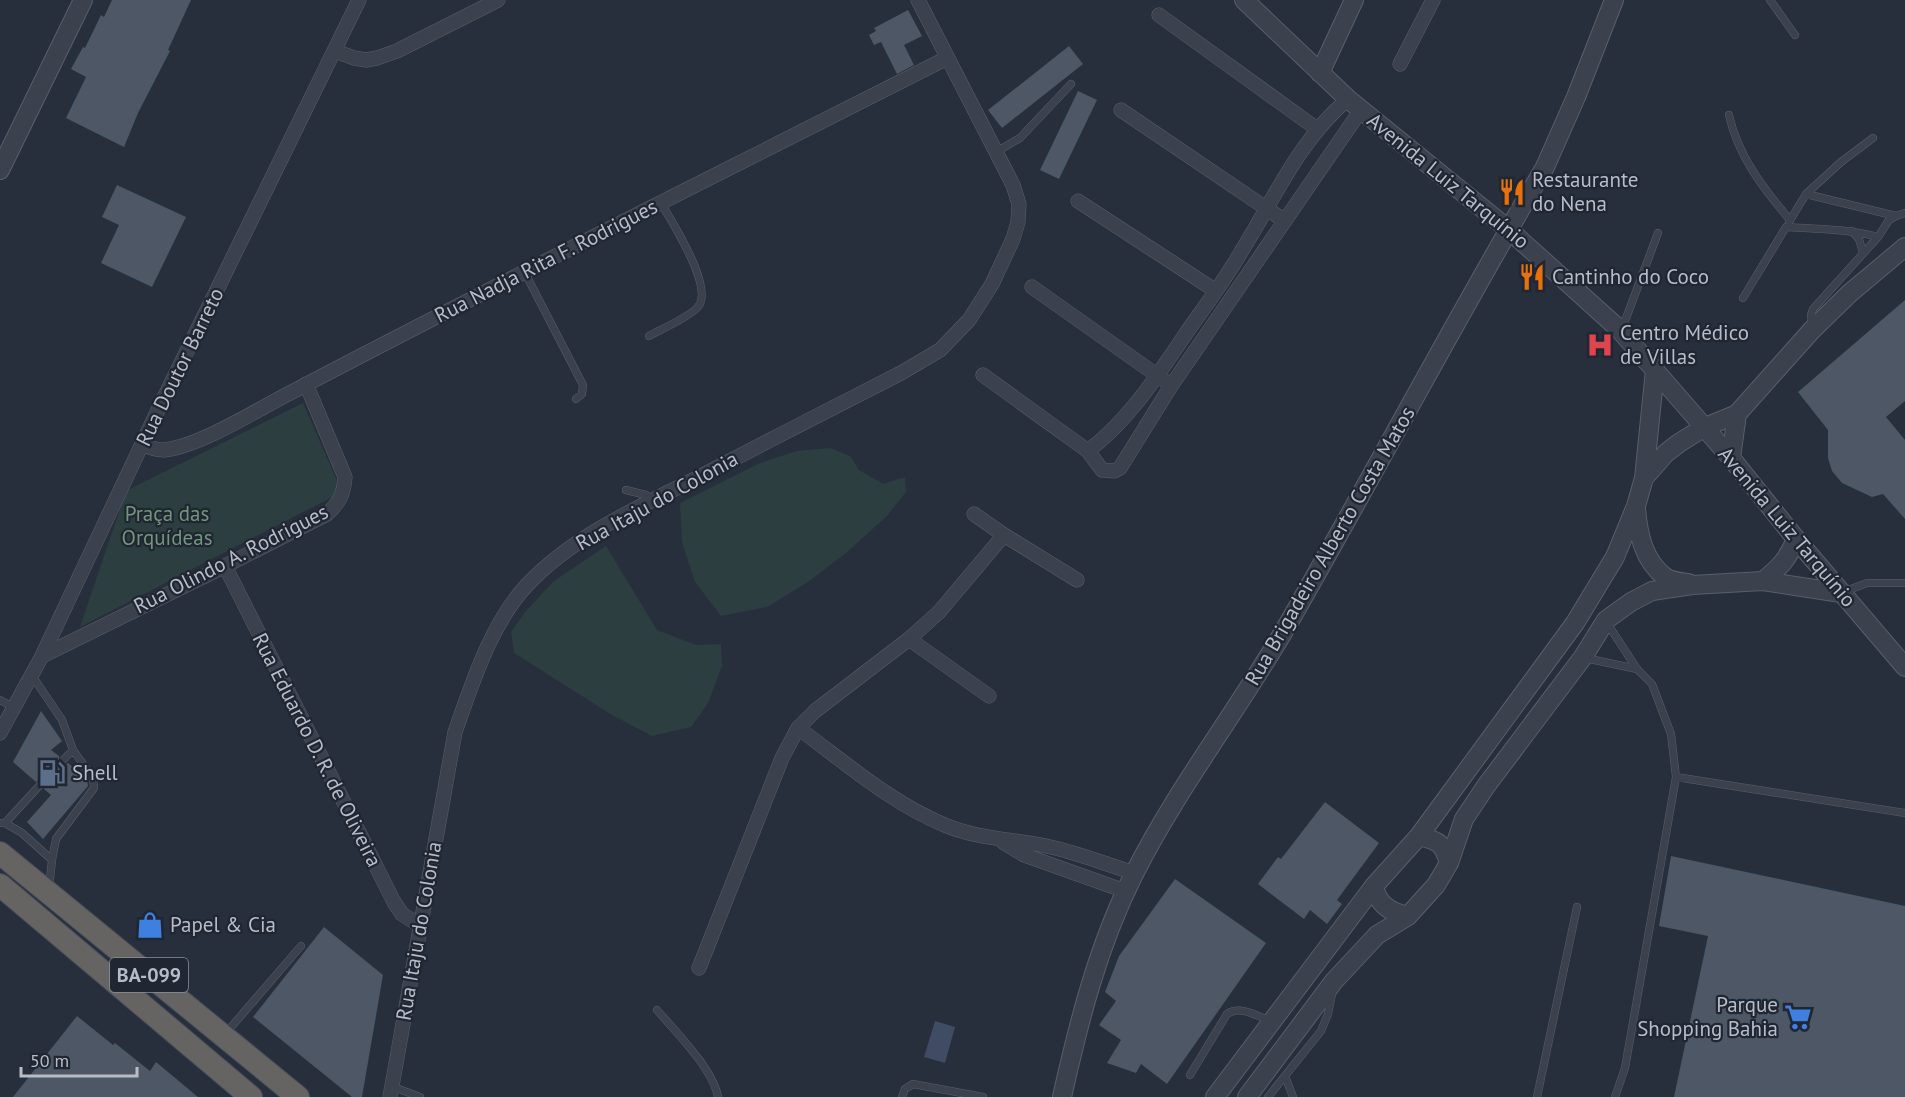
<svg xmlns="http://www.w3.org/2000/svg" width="1905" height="1097" font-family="'PT Sans',sans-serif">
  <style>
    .green { fill: #2c3e40 }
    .water { fill: #3f4c63 }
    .building { fill: #4e5765 }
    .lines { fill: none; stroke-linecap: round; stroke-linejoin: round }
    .service-casing { stroke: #595f6b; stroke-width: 8 }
    .minor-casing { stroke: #595f6b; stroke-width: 15 }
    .tertiary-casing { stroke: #595f6b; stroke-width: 20 }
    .trunk-casing { stroke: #464c58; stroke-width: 24 }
    .service { stroke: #3b414d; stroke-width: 7 }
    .minor { stroke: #3b414d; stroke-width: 14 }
    .tertiary { stroke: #3b414d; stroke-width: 18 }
    .trunk { stroke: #666463; stroke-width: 22 }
    .labels { text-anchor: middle; stroke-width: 4.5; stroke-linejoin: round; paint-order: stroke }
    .shield { fill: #202632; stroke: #8a909b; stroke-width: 1.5 }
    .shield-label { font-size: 20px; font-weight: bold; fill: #b7bdc8 }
    .poi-label { font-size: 21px; fill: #b7bdc8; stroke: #202632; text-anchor: start }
    .street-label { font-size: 21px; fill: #b7bdc8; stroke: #202632 }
    .park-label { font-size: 21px; fill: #71967b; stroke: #202632 }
  </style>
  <rect width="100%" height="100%" fill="#272f3c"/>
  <path class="green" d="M303 403 342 492 80 627 126 491Z
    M830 448 850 456 859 470 883 484 905 477 906 492 887 516 846 553 808 582 767 607 721 616 695 582 682 542 680 503 760 463 797 451Z
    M606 546 657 630 696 645 721 644 722 666 708 703 691 727 652 736 612 715 514 653 511 632 525 612 554 581Z"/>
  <path class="water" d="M935 1021 955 1027 945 1063 924 1057Z"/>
  <path class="building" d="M112 0H191L168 50 170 51 138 113 124 147 66 118 86 77 71 69 83 47 85 48 101 15 104 17Z
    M908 10 922 36 904 45 914 65 897 74 881 42 874 45 869 35 876 31 874 28Z
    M1069 46 1083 64 1002 128 988 110Z
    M1078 91 1097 100 1059 179 1040 170Z
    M117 185 186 217 152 287 101 263 119 225 102 217Z
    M1905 300V401L1886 417 1905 440V519L1883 494 1872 497 1842 483 1832 471 1828 458V430L1798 392Z
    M41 711 62 741 51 750 59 756V764L64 766 68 763 87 779 88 786 43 839 27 822 51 795 44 789 45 784 43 781 39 780 36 782 13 762Z
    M1325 802 1379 843 1337 900 1342 904 1327 924 1310 910 1304 919 1258 884 1278 857 1281 859Z
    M1671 856 1905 906V1097H1674L1708 936 1659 926Z
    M1175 879 1266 943 1167 1084 1141 1064 1136 1073 1107 1063 1121 1040 1099 1025 1116 1001 1105 992 1119 956Z
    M324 927 383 975 362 1097H352L253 1017Z
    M77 1016 113 1045 115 1043 150 1071 156 1062 198 1097H13Z"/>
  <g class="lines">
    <defs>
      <path id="service" d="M1770 0 1795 35
        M1729 115C1738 156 1763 188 1790 220
        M1873 138 1841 162 1806 194 1896 216
        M996 152 1020 138 1071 84
        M1789 222 1806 194
        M1852 231 1859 239 1863 253
        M525 273 583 385 582 394 576 399
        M1743 298 1786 227C1817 229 1848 229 1878 237
        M1812 327 1811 315 1813 309 1878 237 1889 220 1896 216 1905 213
        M1620 328 1625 321 1658 233
        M649 336C662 329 687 318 697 308 716 290 672 222 661 203
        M626 490 646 495 653 500
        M1843 592 1867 583H1905
        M1607 623 1637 669 1652 684 1671 734 1676 777 1625 1068 1615 1097
        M1585 658 1637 669
        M31 674 62 720 73 750 93 778 94 788 56 839 52 860 49 888
        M0 700 13 707
        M63 760 73 750
        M1676 777 1905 813
        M0 823H5L40 785
        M5 823 22 833 52 860
        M657 1010C676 1032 713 1069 718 1097
        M226 1033 301 946
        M1190 1075 1227 1014C1240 1005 1257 1016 1270 1021
        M1285 1076 1293 1097
        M391 1086 420 1097
        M902 1097 905 1089 913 1084 983 1097
        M1268 1097 1321 1031 1328 1014 1332 994
        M1537 1097 1577 907"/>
      <path id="minor" d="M1159 15 1317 129
        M335 51 354 58 366 60 377 58 397 51 498 0
        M1400 64 1433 0
        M1121 110 1285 221
        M1078 201 1216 291
        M1032 287 1165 381
        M983 375 1088 451 1102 470 1114 471 1120 468 1171 386 1361 110
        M143 444C150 448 156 450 164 450 200 446 255 411 288 394 506 279 727 170 947 58
        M1088 451C1130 419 1157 376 1187 332 1205 306 1225 280 1241 252 1274 199 1299 140 1348 99
        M974 514 1004 535 1077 580
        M225 566 394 902 402 914 419 925
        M909 639 989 696
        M42 656 225 566 327 514C339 503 344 494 345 477L306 384
        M798 728C846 763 892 804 947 826 979 839 1013 839 1046 846 1076 852 1105 864 1134 873
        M0 733 42 656 160 406 359 0
        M1003 842 1024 855 1125 891
        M699 968 782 758 798 728 815 711 909 639 939 612 1004 535
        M390 1097 455 732C472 684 491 623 527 585 573 536 639 507 699 477 766 442 834 407 901 373L940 350 969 320 992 284 1013 239 1018 222 1019 204 1013 185 918 0"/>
      <path id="tertiary" d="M1244 0 1348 99 1508 229 1619 329 1731 458 1796 539 1905 667
        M1320 73 1354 0
        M0 170 83 0
        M1731 458 1737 414
        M1644 478 1666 453 1679 443 1703 428 1737 414 1812 330 1850 293 1905 247
        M1636 508C1638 533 1643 560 1665 577 1670 581 1681 582 1688 583
        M1763 581C1780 567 1788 559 1796 539
        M1419 836C1439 841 1443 843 1449 863
        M1374 886C1378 905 1390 912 1408 916
        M1062 1097C1079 1021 1098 946 1133 876 1177 788 1239 709 1288 624 1375 472 1457 317 1545 167L1576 97 1614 0
        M1215 1097 1374 886 1419 836 1575 623 1615 557 1636 506 1644 478 1655 370
        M1247 1097 1334 981 1377 935 1408 916 1436 885 1449 863 1464 819 1486 786 1583 657 1606 620 1631 602 1652 591 1692 585 1763 581 1841 593"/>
      <path id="trunk" d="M0 853 298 1097
        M0 885 251 1097"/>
    </defs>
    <use href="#service" class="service-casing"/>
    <use href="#minor" class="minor-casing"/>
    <use href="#tertiary" class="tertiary-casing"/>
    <use href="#trunk" class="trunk-casing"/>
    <use href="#service" class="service"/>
    <use href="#minor" class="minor"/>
    <use href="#tertiary" class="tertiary"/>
    <use href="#trunk" class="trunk"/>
  </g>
  <defs>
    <symbol id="restaurant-bare" viewBox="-9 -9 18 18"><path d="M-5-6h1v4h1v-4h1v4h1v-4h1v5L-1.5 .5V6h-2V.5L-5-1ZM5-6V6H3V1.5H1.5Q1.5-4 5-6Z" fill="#e8710a" stroke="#202632" stroke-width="2.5" paint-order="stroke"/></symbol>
    <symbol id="hospital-bare" viewBox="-9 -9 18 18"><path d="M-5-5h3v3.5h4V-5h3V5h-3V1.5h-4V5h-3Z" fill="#e0444e" stroke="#202632" stroke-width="2.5" paint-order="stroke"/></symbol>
    <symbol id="fuel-bare" viewBox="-9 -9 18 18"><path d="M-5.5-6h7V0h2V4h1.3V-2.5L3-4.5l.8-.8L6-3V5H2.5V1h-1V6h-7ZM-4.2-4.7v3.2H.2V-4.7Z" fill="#5c6f8a" stroke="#202632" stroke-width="2.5" paint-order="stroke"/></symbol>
    <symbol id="shop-bare" viewBox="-9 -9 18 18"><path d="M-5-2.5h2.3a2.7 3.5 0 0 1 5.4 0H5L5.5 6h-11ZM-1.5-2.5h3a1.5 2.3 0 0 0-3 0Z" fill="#3f7fe0" stroke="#202632" stroke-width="2.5" paint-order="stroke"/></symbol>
    <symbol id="supermarket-bare" viewBox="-9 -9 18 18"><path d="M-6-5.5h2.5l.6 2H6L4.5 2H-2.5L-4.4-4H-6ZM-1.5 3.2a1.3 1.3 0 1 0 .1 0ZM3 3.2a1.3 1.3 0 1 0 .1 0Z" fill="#3f7fe0" stroke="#202632" stroke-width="2.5" paint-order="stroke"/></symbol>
  </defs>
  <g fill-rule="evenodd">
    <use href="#restaurant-bare" x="1493" y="173" width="38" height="38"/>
    <use href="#restaurant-bare" x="1513" y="258" width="38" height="38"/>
    <use href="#hospital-bare" x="1581" y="326" width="38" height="38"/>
    <use href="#fuel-bare" x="33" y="754" width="38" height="38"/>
    <use href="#shop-bare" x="131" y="906" width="38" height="38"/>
    <use href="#supermarket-bare" x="1779" y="998" width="38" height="38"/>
  </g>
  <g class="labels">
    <rect class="shield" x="110" y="958" width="78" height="34" rx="4.5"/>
    <g class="shield-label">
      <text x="149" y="982">BA-099</text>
    </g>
    <g class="poi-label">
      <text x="1532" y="187">Restaurante<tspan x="1532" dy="24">do Nena</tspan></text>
      <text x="1552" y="284">Cantinho do Coco</text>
      <text x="1620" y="340">Centro Médico<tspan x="1620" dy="24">de Villas</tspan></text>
      <text x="72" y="780">Shell</text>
      <text x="170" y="932">Papel &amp; Cia</text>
      <text x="1778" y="1012" text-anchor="end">Parque<tspan x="1778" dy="24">Shopping Bahia</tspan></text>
    </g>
    <g class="street-label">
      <text transform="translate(1448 181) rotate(39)" y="7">Avenida Luiz Tarquínio</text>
      <text transform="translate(546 261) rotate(-27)" y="7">Rua Nadja Rita F. Rodrigues</text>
      <text transform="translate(180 367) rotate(-64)" y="7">Rua Doutor Barreto</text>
      <text transform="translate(657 501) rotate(-29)" y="7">Rua Itaju do Colonia</text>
      <text transform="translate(1787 527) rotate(50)" y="7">Avenida Luiz Tarquínio</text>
      <text transform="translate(1330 546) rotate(-60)" y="7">Rua Brigadeiro Alberto Costa Matos</text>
      <text transform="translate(231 559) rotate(-27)" y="7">Rua Olindo A. Rodrigues</text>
      <text transform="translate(317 750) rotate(63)" y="7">Rua Eduardo D. R. de Oliveira</text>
      <text transform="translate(419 931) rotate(-80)" y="7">Rua Itaju do Colonia</text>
    </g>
    <g class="park-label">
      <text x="167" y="521">Praça das<tspan x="167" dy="24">Orquídeas</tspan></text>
    </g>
  </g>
  <path d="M21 1067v9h116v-9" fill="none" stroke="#b7bdc8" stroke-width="3"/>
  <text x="30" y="1067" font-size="18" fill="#b7bdc8" stroke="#202632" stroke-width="4.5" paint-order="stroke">50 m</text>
</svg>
